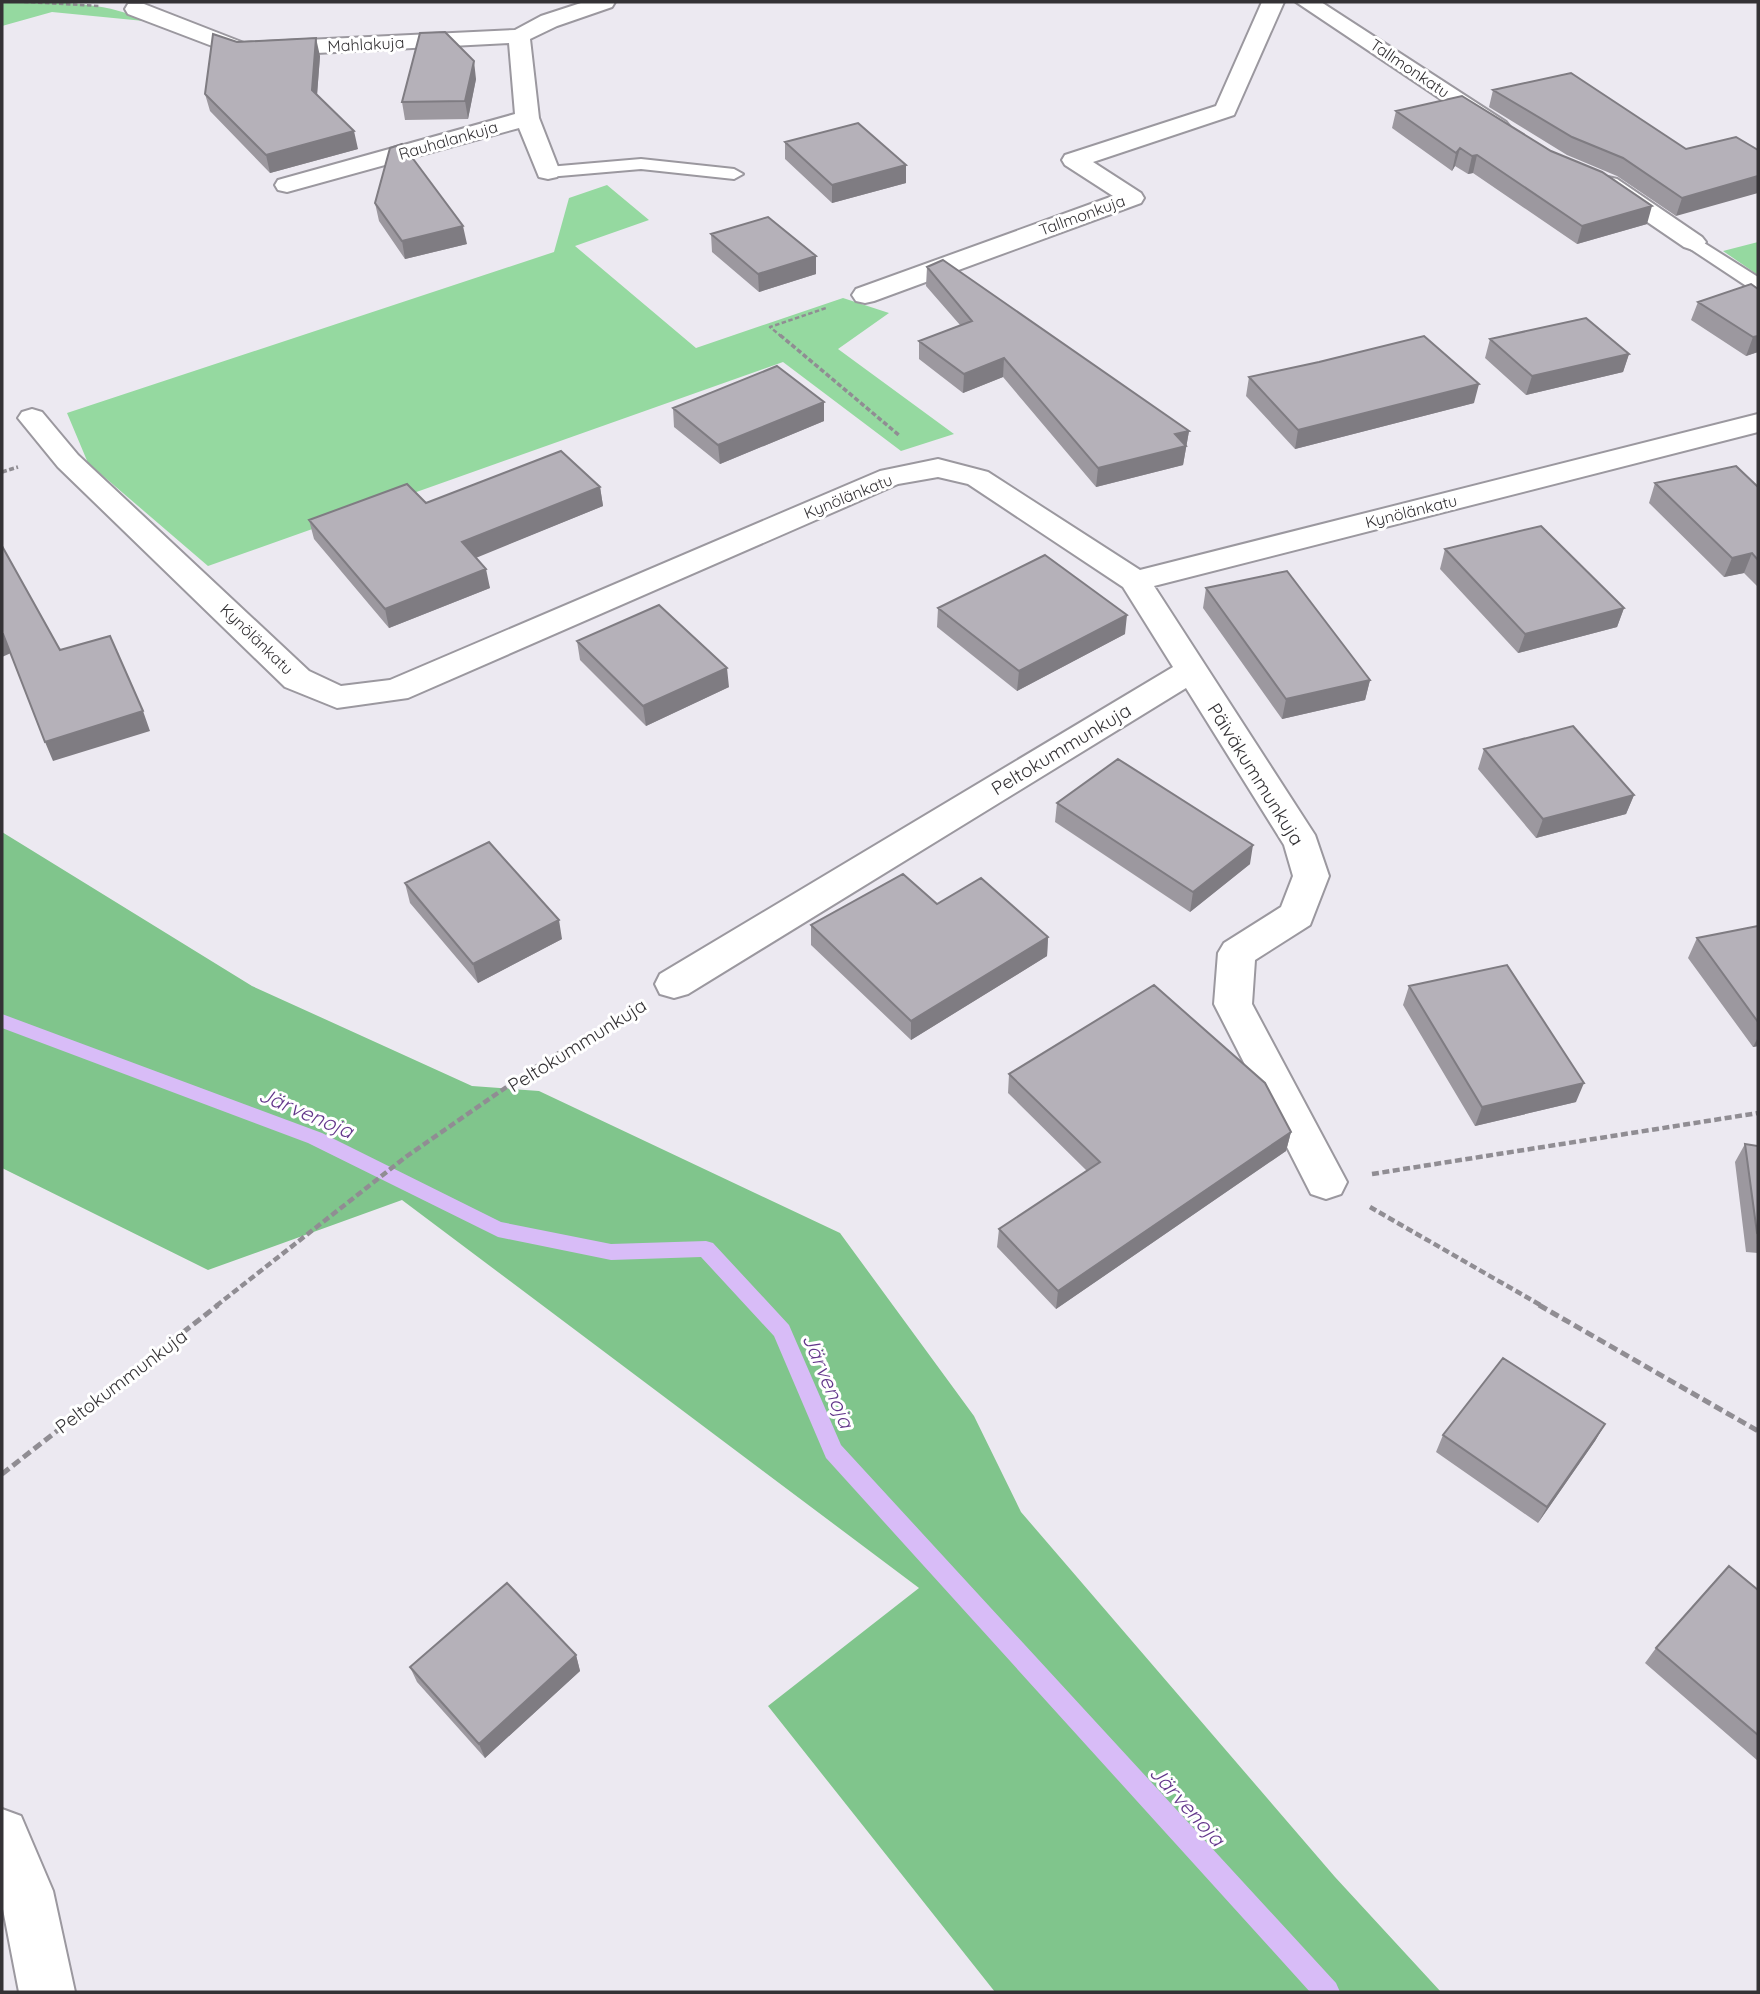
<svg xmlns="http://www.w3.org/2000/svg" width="1760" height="1994" font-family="Quicksand,sans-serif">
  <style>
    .green { fill: #95d9a0 }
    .forest { fill: #80c58c }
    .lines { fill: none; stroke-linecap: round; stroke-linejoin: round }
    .stream { fill: #d8bcf7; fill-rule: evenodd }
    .service-casing { stroke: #9b989f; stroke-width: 4 }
    .minor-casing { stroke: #9b989f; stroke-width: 4 }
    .path-far3 { stroke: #908d93; stroke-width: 2.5; stroke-dasharray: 4.5 2.5; stroke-linecap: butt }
    .path-far2 { stroke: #908d93; stroke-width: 3.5; stroke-dasharray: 5 2.5; stroke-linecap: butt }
    .path-far1 { stroke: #908d93; stroke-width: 4.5; stroke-dasharray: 7 3.5; stroke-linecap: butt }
    .path { stroke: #908d93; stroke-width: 5; stroke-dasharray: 9 4.5; stroke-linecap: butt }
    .service { fill: #fff; fill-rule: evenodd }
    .minor { fill: #fff; fill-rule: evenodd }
    .wall { fill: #9c989f }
    .shaded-wall { fill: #7f7c82 }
    .building { fill: #b5b1b9; stroke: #7f7c82; stroke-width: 2 }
    .labels { text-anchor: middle; stroke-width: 6; stroke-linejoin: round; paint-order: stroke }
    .far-street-label { font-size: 16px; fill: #343235; stroke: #fff }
    .street-label { font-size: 19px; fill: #343235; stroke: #fff }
    .water-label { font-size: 21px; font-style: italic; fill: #63378b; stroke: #fff }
  </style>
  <rect width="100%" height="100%" fill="#ece9f1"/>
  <path class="green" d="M2 2C44 2 108 0 144 21L52 12 2 26Z
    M607 185 649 220 575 246 696 348 843 298 889 313 838 349 954 434 901 451 783 362 208 566 88 463 67 413 554 252 569 198Z
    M1758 242V275L1723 251Z"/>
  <path class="forest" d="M2 832 252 986 472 1086 539 1091 840 1233 974 1416 1021 1512 1335 1877 1441 1992H995L768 1706 919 1588 402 1200 208 1270 2 1168Z"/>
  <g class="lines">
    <path class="stream" d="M2 1014 322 1133 501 1222 611 1244 706 1241 713 1243 789 1325 841 1445 1336 1983 1340 1992H1310L826 1458 774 1336 701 1257 611 1260 498 1237 308 1143 2 1028Z"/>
    <defs>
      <path id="service" d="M641 159 734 169 743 174 734 179 641 169 548 177 539 172 548 167Z
        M1693 236 1758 277V291L1751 289 1686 246 1684 242 1686 238Z"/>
      <path id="minor" d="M584 2H615L612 7 557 26 530 39 539 118 560 172 557 177 548 179 539 177 519 128 287 192 278 190 275 185 278 180 515 114 509 43 241 57 128 14 125 9 128 4H144L244 43 515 30 541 16Z
        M1262 2H1284L1234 115 1093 162 1141 193 1144 198 1141 203 874 301 865 303 856 301 852 295 856 289 1113 196 1065 165 1062 160 1065 155 1216 106Z
        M1296 2H1321L1506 122 1510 127 1506 132H1490Z
        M1608 177 1617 179 1702 237 1706 242 1702 247 1693 250 1684 247 1599 189 1596 184 1599 179Z
        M32 409 42 412 78 455 309 671 341 686 390 680 880 471 938 459 988 472 1140 570 1758 414V432L1154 586 1315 835 1329 876 1310 925 1255 960 1252 1004 1347 1182 1341 1194 1326 1199 1311 1194 1214 1004 1218 953 1224 943 1281 907 1293 876 1284 845 1186 688 688 994 674 998 660 994 655 984 660 974 1173 667 1123 587 968 484 938 477 898 484 408 698 337 708 285 687 58 467 18 418 22 412Z
        M2 1809 21 1816 53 1891 75 1992H19L2 1904Z"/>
    </defs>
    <use href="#service" class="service-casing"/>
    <use href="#minor" class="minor-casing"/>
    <path class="path-far3" d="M24 2 100 6
      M782 337 770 327 826 308"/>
    <path class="path-far2" d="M780 335 900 436
      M2 472 18 467"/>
    <path class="path-far1" d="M1372 1174 1758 1113
      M1370 1207 1542 1306
      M216 1306 407 1156 534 1068 634 1008"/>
    <path class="path" d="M1539 1305 1758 1431
      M2 1474 218 1305"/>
    <use href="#service" class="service"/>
    <use href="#minor" class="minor"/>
  </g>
  <path class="wall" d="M237 42 320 56 317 95 358 149 270 173 210 111 205 94Z
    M476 79 468 119 405 120 402 102Z
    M1493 90 1686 149 1736 137 1676 216 1617 176 1567 155 1489 107Z
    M1396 111 1647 224 1577 244 1473 173 1468 174 1455 166 1452 171 1392 128Z
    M785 142 906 165V183L832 203 785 159Z
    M375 203 467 244 405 259 379 221Z
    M711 234 816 256V274L759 292 712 252Z
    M927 267 1189 431 1183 465 1096 487 1003 377 963 393 919 359V341L960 325 926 286Z
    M1751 284 1758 352 1746 356 1691 320 1698 302Z
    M1490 339 1629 354 1623 372 1526 395 1485 358Z
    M1319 362 1474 403 1295 449 1246 396 1249 377Z
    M673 408 824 421 720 464 674 427Z
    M1655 483 1758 487V587L1744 573 1724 577 1649 503Z
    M600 487 603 506 476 557 490 588 389 628 314 539 309 520 426 503Z
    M1445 549 1624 608 1617 627 1518 653 1440 569Z
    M1206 588 1370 680 1365 700 1282 719 1203 608Z
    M938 608 1125 634 1017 691 937 627Z
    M577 641 729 687 646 726 580 660Z
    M1484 749 1634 795 1626 814 1536 838 1478 769Z
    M1057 803 1250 864 1190 912 1055 822Z
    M405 883 562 939 478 983 410 903Z
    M811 925 1048 937 1047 956 911 1040 811 945Z
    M1758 926V1046L1753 1047 1688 958 1697 938Z
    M1409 986 1576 1102 1475 1126 1403 1005Z
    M1009 1074 1291 1132 1286 1151 1056 1309 997 1247 999 1229 1087 1171 1008 1093Z
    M1745 1144 1758 1146V1253L1746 1252 1735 1162Z
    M1605 1424 1595 1441 1538 1523 1436 1452 1443 1435Z
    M1758 1590V1761L1645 1663 1656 1648Z
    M576 1655 580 1671 485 1758 417 1682 410 1667Z"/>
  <path class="shaded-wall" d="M316 38 320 56 316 108 312 90Z
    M474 61 476 79 468 119 465 101Z
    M354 131 358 149 270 173 266 155Z
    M1460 148 1455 166 1452 171 1456 153Z
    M1477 155 1473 173 1468 174 1472 156Z
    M906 165V183L832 203V185Z
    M1758 176V193L1676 216 1682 198Z
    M1652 206 1647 224 1577 244 1582 226Z
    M463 226 467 244 405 259 402 241Z
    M816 256V274L759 292 758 274Z
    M1758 336V352L1746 356 1753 337Z
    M1629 354 1623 372 1526 395 1532 376Z
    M1004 358 1003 377 963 393 964 374Z
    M1479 384 1474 403 1295 449 1298 430Z
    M824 402V421L720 464 718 445Z
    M1189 431 1183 465 1096 487 1098 468 1175 434Z
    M600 487 603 506 466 562 462 542Z
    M1752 553 1744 573 1724 577 1732 558Z
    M486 569 490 588 389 628 385 609Z
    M1624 608 1617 627 1518 653 1525 634Z
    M1127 615 1125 634 1017 691 1019 671Z
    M2 634H3L11 653 2 657Z
    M727 668 729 687 646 726 643 706Z
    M1370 680 1365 700 1282 719 1286 699Z
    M143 711 150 731 53 761 45 742Z
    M1634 795 1626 814 1536 838 1543 819Z
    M1253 845 1250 864 1190 912 1193 892Z
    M559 920 562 939 478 983 473 964Z
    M1048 937 1047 956 911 1040V1021Z
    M1758 1037V1046L1753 1047Z
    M1584 1083 1576 1102 1475 1126 1482 1107Z
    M1291 1132 1286 1151 1056 1309 1058 1291Z
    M1605 1424 1595 1441 1538 1523 1547 1507Z
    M576 1655 580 1671 485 1758 479 1744Z"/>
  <path class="building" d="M445 32 474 61 465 101 402 102 420 33Z
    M213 34 237 42 316 38 312 90 354 131 266 155 205 94Z
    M1571 73 1686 149 1736 137 1758 150V176L1682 198 1623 158 1572 137 1493 90Z
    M1462 96 1551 151 1602 172 1652 206 1582 226 1477 155 1472 156 1460 148 1456 153 1396 111Z
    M858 123 906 165 832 185 785 142Z
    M402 144 463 226 402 241 375 203 390 148Z
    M768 217 816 256 758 274 711 234Z
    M943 260 1189 431 1175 434 1186 446 1098 468 1004 358 964 374 919 341 972 321 927 267Z
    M1751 284 1758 289V336L1753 337 1698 302Z
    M1586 318 1629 354 1532 376 1490 339Z
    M1424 336 1479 384 1298 430 1249 377 1319 362Z
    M777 366 824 402 718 445 673 408Z
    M561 451 600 487 462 542 486 569 385 609 309 520 407 484 426 503Z
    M1736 466 1758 487V560L1752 553 1732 558 1655 483Z
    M1541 526 1624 608 1525 634 1445 549Z
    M2 546 60 650 110 636 143 711 45 742 3 634H2Z
    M1045 555 1127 615 1019 671 938 608Z
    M1287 571 1370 680 1286 699 1206 588Z
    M659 605 727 668 643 706 577 641Z
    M1573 726 1634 795 1543 819 1484 749Z
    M1118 759 1253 845 1193 892 1057 803Z
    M489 842 559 920 473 964 405 883Z
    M903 874 937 904 981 878 1048 937 911 1021 811 925Z
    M1758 926V1022L1697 938Z
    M1507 965 1584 1083 1482 1107 1409 986Z
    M1154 985 1265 1083 1291 1132 1058 1291 999 1229 1100 1162 1009 1074Z
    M1745 1144 1758 1146V1234L1757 1233Z
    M1503 1358 1605 1424 1547 1507 1443 1435Z
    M1729 1566 1758 1590V1735L1656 1648Z
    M507 1583 576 1655 479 1744 410 1667Z"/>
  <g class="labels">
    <g class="far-street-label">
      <text transform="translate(366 44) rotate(-3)" y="6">Mahlakuja</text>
      <text transform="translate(1410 68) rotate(34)" y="6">Tallmonkatu</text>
      <text transform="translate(448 140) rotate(-16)" y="6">Rauhalankuja</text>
      <text transform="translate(1082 215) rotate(-20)" y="6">Tallmonkuja</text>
      <text transform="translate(848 496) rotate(-22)" y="6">Kynölänkatu</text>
      <text transform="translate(1411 511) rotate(-14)" y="6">Kynölänkatu</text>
      <text transform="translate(257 639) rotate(44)" y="6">Kynölänkatu</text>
    </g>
    <g class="street-label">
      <text transform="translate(1061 749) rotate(-31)" y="7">Peltokummunkuja</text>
      <text transform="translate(1256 774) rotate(58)" y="7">Päiväkummunkuja</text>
      <text transform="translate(577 1045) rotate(-32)" y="7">Peltokummunkuja</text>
      <text transform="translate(121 1381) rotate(-37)" y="7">Peltokummunkuja</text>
    </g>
    <g class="water-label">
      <text transform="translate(306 1113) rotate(23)" y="7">Järvenoja</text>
      <text transform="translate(828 1381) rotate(67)" y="7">Järvenoja</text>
      <text transform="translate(1187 1806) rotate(48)" y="7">Järvenoja</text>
    </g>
  </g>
  <rect width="1760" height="1994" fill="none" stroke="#343235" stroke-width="7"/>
</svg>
